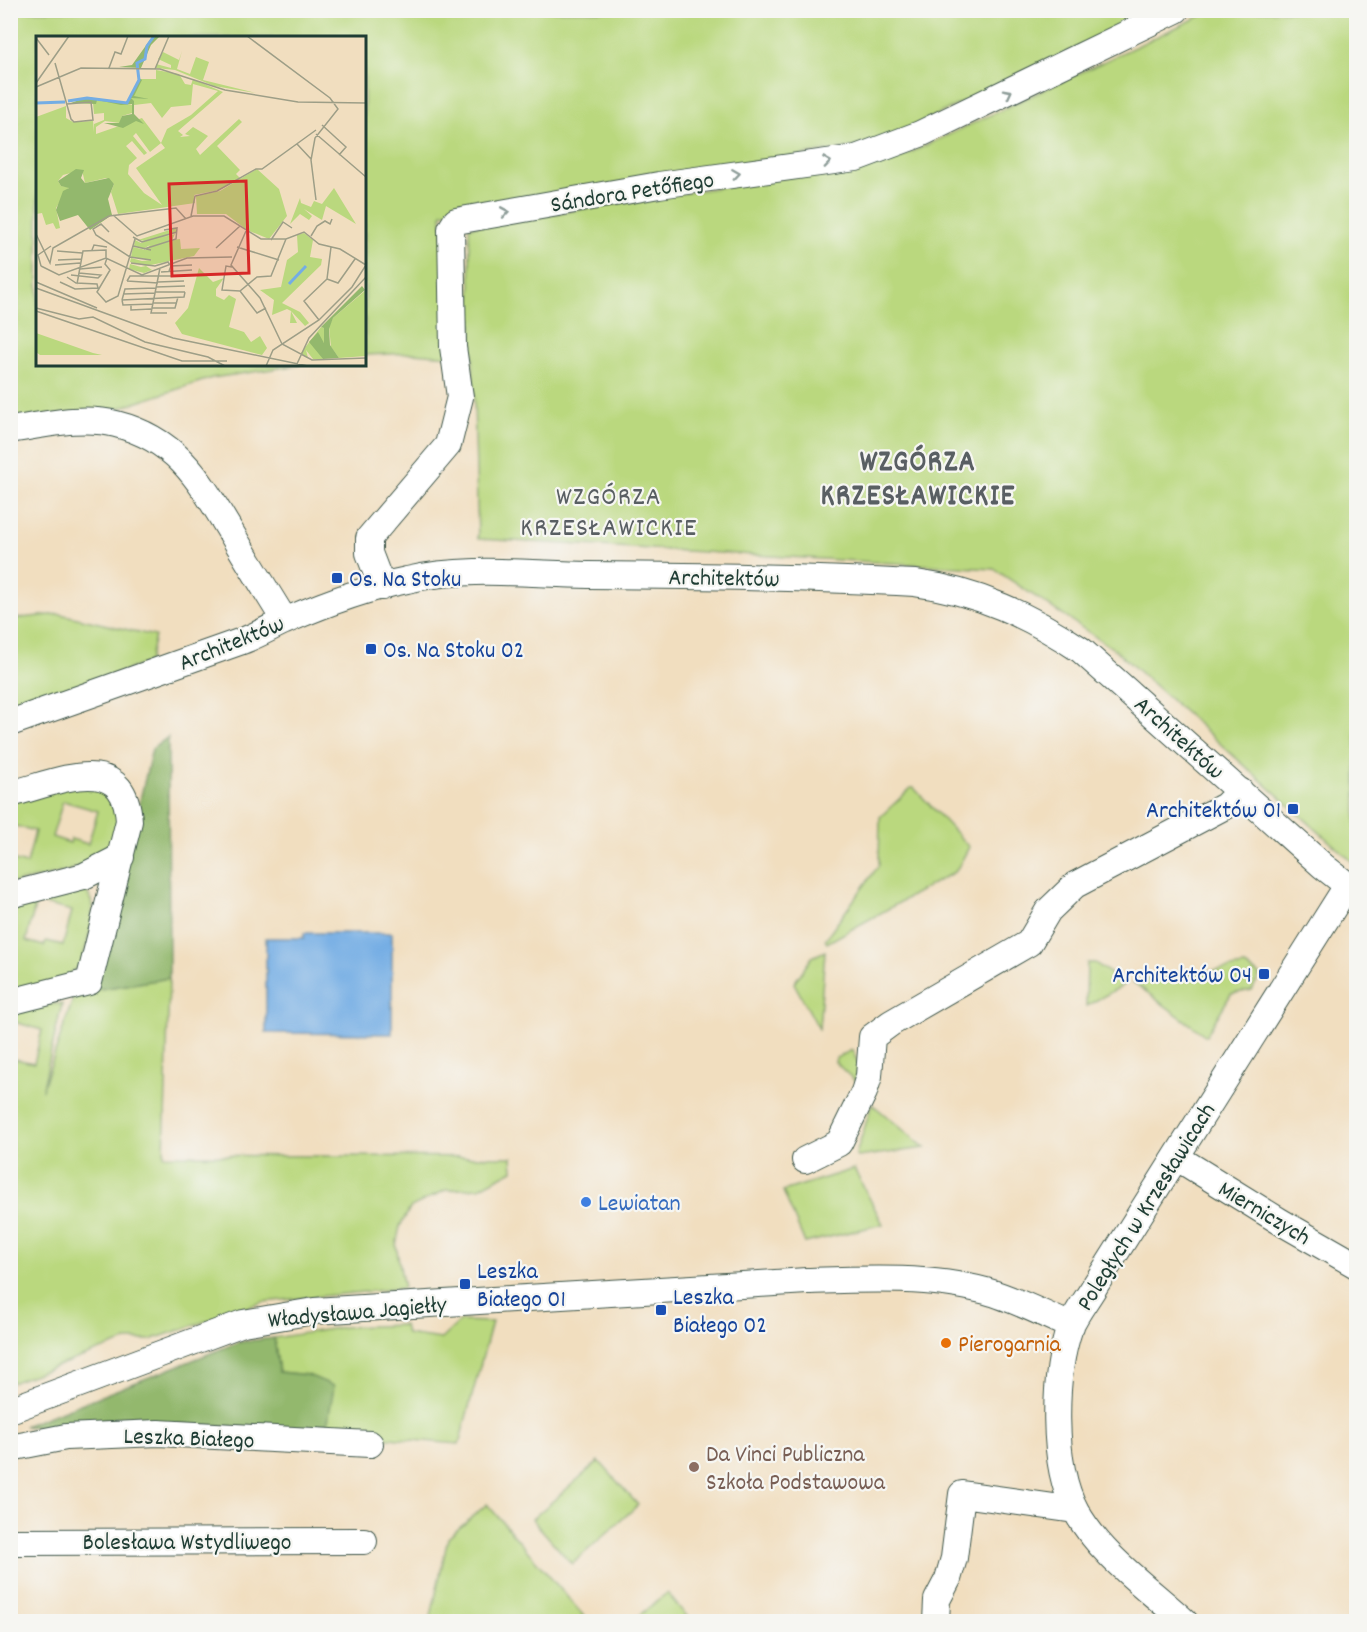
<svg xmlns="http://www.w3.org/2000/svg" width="1367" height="1632" font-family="Dekko,sans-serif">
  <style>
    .green { fill: #bad87e; stroke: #6c8a59; stroke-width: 1.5; fill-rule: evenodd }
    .forest { fill: #93b86d; stroke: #597a50; stroke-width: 1.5 }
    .water { fill: #74ade4; stroke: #4a758c; stroke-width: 1.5 }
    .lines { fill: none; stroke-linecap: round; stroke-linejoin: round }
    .minor-casing { stroke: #3e5549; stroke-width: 28 }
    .minor { stroke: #fff; stroke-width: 26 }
    .oneway { stroke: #8f9e9a }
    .transit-dot { fill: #1a4fb4; stroke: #f6f6f2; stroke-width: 2 }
    .shop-dot { fill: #3f7fe0; stroke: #f6f6f2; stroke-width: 2 }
    .food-dot { fill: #e8710a; stroke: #f6f6f2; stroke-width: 2 }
    .education-dot { fill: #8d6e63; stroke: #f6f6f2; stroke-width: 2 }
    .labels { text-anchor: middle; stroke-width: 4.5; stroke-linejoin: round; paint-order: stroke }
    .street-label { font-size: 24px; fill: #1f3d34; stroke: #f6f6f2 }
    .transit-label { font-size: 24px; fill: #164399; stroke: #f6f6f2; text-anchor: start }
    .shop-label { font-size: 24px; fill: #366cbe; stroke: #f6f6f2; text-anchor: start }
    .food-label { font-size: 24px; fill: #c56008; stroke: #f6f6f2; text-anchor: start }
    .education-label { font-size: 24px; fill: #785e54; stroke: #f6f6f2; text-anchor: start }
    .quarter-label { font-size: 27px; letter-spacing: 1.5px; fill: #595f63; stroke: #f6f6f2 }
    .district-label { font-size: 30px; font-weight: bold; letter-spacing: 1.5px; fill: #595f63; stroke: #f6f6f2 }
    .inset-river { fill: none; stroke: #74ade4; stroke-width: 3 }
    .inset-road { fill: none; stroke: #9d9e87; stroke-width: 1.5 }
    .view { fill: #d62828; fill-opacity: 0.15; stroke: #d62828; stroke-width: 3 }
    .inset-edge { fill: none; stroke: #1f3d34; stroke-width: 3 }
  </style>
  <rect width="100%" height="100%" fill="#f6f6f2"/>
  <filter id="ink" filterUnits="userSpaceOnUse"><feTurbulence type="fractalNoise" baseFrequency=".0167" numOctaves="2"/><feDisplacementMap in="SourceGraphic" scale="12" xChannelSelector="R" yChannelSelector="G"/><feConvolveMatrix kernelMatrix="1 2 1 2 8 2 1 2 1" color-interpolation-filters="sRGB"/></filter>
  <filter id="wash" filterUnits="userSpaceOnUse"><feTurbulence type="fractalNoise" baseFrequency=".008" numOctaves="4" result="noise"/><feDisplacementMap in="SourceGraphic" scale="24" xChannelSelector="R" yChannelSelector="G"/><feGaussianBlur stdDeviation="1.35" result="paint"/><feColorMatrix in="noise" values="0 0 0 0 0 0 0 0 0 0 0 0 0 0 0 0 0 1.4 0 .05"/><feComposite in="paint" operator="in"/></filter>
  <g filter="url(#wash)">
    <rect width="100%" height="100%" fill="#f1debf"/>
    <path class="green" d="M11 11H1153L878 143 442 213 449 356 414 353 365 355 364 38H38V364L300 365 212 378 110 411 11 419Z
      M1211 11H1356V865L1115 650 994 569 478 539 469 227 897 159Z
      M60 614 155 636 149 662 11 712V619Z
      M86 781 108 788C111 795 119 805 119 813 122 870 52 873 11 884V860L27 864 35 831 11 825V801ZM63 801 98 811 88 844 71 839 70 843 52 837Z
      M911 788H914L969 847 956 871 827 943 825 940 879 865 880 817Z
      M80 887C104 899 87 944 81 963 68 983 32 987 11 993V904ZM36 902 72 911 63 945 46 941 44 946 26 941Z
      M825 951 819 1029 794 983 812 957Z
      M1087 963H1095L1126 984 1086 1006Z
      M1245 966 1260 975 1252 990 1231 994 1206 1036 1133 982Z
      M169 978 164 1155 512 1157 513 1170 479 1188 446 1190 411 1207 400 1226 396 1246 404 1288 263 1302 150 1340H128L11 1383V1061L14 1062 15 1059 34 1063 42 1030 11 1021V1010L34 1003 62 1004 42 1091 75 993Z
      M852 1050 858 1063 856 1082 835 1062 836 1058Z
      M872 1104 925 1148 858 1157 856 1154Z
      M854 1169 883 1224 805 1243 783 1191Z
      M460 1321 492 1322 459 1444 318 1432 308 1375 279 1372 274 1338 343 1327 404 1325 406 1334 441 1339Z
      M599 1461 638 1505 572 1564 532 1519Z
      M487 1504 588 1621H430L448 1538Z
      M667 1593 691 1621H632Z"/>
    <path class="forest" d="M168 737 169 978 75 993 96 987 152 749Z
      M274 1338 279 1372 308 1375 334 1386 328 1421 318 1432 105 1420 67 1430 24 1426 239 1342Z"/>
    <path class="water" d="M304 933H392V1034L266 1033V938H304Z"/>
  </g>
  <g filter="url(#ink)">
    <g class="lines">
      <defs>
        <path id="minor" d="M10 430C43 425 83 415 116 424 179 440 201 483 232 534 249 563 267 592 285 621
          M382 587 369 553V538L448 445 460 397 453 347 451 229 456 221 659 185 856 158 920 134 1176 10
          M10 723 242 641C258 635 271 627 287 620 324 604 367 588 407 580 465 566 529 574 588 575 697 576 807 577 915 583 977 591 1030 616 1081 650L1323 866 1356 892
          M10 794C56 783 125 748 129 821L89 982 10 1002
          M10 895 84 876 121 857
          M1176 1157 1281 1222 1356 1265
          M805 1160 839 1143 864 1092 869 1076 872 1037 891 1023 1029 943 1048 911 1075 885 1225 806 1240 791
          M10 1410 243 1323 314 1311 807 1281C866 1279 929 1276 986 1291 1015 1299 1043 1314 1071 1326
          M10 1448 66 1437 158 1433 370 1444
          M10 1542 364 1541
          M936 1622 937 1600 948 1579 954 1558 962 1494 1075 1510
          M1185 1622C1148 1588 1100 1555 1076 1511 1051 1465 1053 1376 1070 1327 1076 1313 1088 1298 1096 1284L1347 886"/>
      </defs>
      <use href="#minor" class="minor-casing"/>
      <use href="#minor" class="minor"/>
    </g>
    <defs><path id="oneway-chevron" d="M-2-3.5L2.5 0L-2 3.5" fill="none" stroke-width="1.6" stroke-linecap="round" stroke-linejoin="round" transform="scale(1.5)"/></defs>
    <g class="oneway">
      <use href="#oneway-chevron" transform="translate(1008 93) rotate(-27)"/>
      <use href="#oneway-chevron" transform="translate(827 162) rotate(-8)"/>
      <use href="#oneway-chevron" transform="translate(736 174) rotate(-8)"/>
      <use href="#oneway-chevron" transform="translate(505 212) rotate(-10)"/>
    </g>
  </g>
  <g class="transit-dot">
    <rect x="331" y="572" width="12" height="12" rx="3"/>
    <rect x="365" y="643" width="12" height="12" rx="3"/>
    <rect x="1287" y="803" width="12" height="12" rx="3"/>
    <rect x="1258" y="968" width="12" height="12" rx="3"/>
    <rect x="459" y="1278" width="12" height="12" rx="3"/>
    <rect x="655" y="1304" width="12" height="12" rx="3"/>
  </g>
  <circle class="shop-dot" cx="586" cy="1202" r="6"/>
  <circle class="food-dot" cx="946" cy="1343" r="6"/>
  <circle class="education-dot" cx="694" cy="1467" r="6"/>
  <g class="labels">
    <g class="street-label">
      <text transform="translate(632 191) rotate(-9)" y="8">Sándora Petőfiego</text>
      <text transform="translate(724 577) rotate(1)" y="8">Architektów</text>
      <text transform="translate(231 642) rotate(-22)" y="8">Architektów</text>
      <text transform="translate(1180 737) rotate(42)" y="8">Architektów</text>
      <text transform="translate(1145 1206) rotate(-58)" y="8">Poległych w Krzesławicach</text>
      <text transform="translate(1265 1212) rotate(31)" y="8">Mierniczych</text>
      <text transform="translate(357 1311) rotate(-5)" y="8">Władysława Jagiełły</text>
      <text transform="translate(189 1437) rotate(2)" y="8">Leszka Białego</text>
      <text x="187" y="1549">Bolesława Wstydliwego</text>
    </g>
    <g class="transit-label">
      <text x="349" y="586">Os. Na Stoku</text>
      <text x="383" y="657">Os. Na Stoku 02</text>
      <text x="1281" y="817" text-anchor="end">Architektów 01</text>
      <text x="1252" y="982" text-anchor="end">Architektów 04</text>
      <text x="477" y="1278">Leszka<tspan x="477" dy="28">Białego 01</tspan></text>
      <text x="673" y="1304">Leszka<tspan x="673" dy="28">Białego 02</tspan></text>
    </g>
    <g class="shop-label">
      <text x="598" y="1210">Lewiatan</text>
    </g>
    <g class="food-label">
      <text x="958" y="1351">Pierogarnia</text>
    </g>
    <g class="education-label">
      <text x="706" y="1461">Da Vinci Publiczna<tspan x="706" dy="28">Szkoła Podstawowa</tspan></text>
    </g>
    <g class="quarter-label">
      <text x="609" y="504">WZGÓRZA<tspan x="609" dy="31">KRZESŁAWICKIE</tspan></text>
    </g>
    <g class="district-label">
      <text x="918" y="470">WZGÓRZA<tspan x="918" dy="34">KRZESŁAWICKIE</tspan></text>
    </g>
  </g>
  <g transform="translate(36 36)">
    <rect width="330" height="330" fill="#f1debf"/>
    <path d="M146 15 141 33 154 38 160 21 173 26 167 44 220 57 178 50 139 34 120 32V28L135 32V29L122 23 127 16 143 24ZM120 34 143 38 149 48 155 49 157 43 187 56 142 95 147 99 144 101 154 100 149 98 157 91 172 100 160 113 164 119 203 83 206 86 181 110 204 134 200 138 205 143 183 154 158 159 159 167 82 178 75 156 78 148 70 142 49 147 46 134 27 139 22 145 25 150 33 151 20 172 24 192 20 193 17 187 10 189 6 177 0 178V81L30 70V82L37 86 57 85 58 96V88L68 84V77L58 78 57 67 61 64 97 69 96 77 86 80 84 87 69 85 60 91V98L106 82 125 107 114 116 100 97 97 100 111 117 108 119 96 105 90 110 101 122 93 129 92 138 108 157 126 169 100 132 129 112 125 107 131 93 155 79 182 55 157 48 155 69 135 71 126 82 115 67 98 69 95 62 105 43H120ZM221 133 243 153 251 180 233 203 211 194 190 178H161L160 160 184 155ZM298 152 320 188 290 170 286 184 268 173 276 180 273 184 264 178 254 188 264 162 265 167 275 171 278 165 286 168ZM140 192V197L127 201 139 198 136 204 144 203 145 213 164 212 158 220 110 230 116 234 108 237 93 233 94 228 105 231 110 230 94 226 95 222 106 225 116 224 95 221 97 211 110 214 114 209 107 213 98 210 99 204 105 207 110 205 102 204ZM268 197 277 204 274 221 286 223 285 229 246 267 264 276 273 287 269 290 255 275 261 287H254L255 275 251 273 236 279 238 264 224 254 245 251 251 224 262 216 261 199ZM163 232 177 246 188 242 180 253V260L188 264 193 259 200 263 193 291 208 296 215 306 224 300 231 312 226 319 146 298 139 287 152 272ZM330 254V320L303 322 295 311 293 290 297 282ZM285 291 288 292V307L283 303V296L281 312 287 323H277L270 314 272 322 264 318ZM0 297 57 317 66 319H4L0 316Z" fill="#bad87e"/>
    <path d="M124 0 115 9 105 32 83 31 96 29 116 1ZM103 42 106 44 98 60 113 63 95 62 98 65V78L108 88 100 85 87 92 68 87H83L86 80 96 78V68L85 69 61 64 60 68 35 67 51 61 91 67ZM40 133 48 134 45 142 49 147 73 142 78 148 72 163 76 179 54 194 42 179 24 185 20 174 27 155 33 152 25 150 22 145ZM326 250 329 254 297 282 293 293 294 309 303 322 287 323 273 306 282 296 288 307V292L285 291Z" fill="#93b86d"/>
    <path class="inset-river" d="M32 65 51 62 91 67 103 44 101 27 109 23 111 10 118 0M0 67 29 66M253 248 270 230"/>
    <path class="inset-road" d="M211 0 294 62 302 73 279 102 275 124 280 164M0 2 13 19M19 27 35 83 38 86 57 84 55 66 31 68M73 32 79 16 85 18 92 0M119 33 133 0M0 47 33 0M0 51 45 32 124 33 189 54 262 66 330 67M286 89 310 111 303 119M280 98 330 141M261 108 275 123M77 179 101 200 157 180H188L225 203H250L268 196 283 208 304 213 330 229M155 180 159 160 181 155 220 133H226L280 94M210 195 195 229 224 262 246 308 276 324 330 322M73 196 65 188 57 193 60 199 94 221 115 224M0 198 14 227 17 212 73 180 140 172 150 183M275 200 281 190 289 185 294 188 296 183M97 201 106 206 141 196M235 204 247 186 256 192M97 210 115 214M201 211 243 224M180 212 204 190M108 213 140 203 141 192 128 194M56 214 58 209 71 211M21 215 46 217M71 222 69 228 74 234 61 256 70 266 82 260 99 203M22 224 45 223M95 227 119 230 132 226 134 229M19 229 44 227M5 230 23 239 70 222 106 239 151 222 196 221M5 230 2 219 15 210M196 231 190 230 186 254 204 255 221 241 235 240 250 203M124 232 115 277H131M44 233 66 231M133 235 135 230 156 229M125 236 156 234M35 239 62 242 65 239 43 237M291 243 302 247 319 223M291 243 295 211M91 245 94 240H149M91 245 122 247M0 246 61 272M24 246 39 253 62 252 61 248 40 247 31 241M122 246 148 245M41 248 47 215 70 214V222M120 251 149 250M0 252 137 302 272 330M204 255 221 277 230 272M119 256H149M87 258 119 257M86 264 148 261 149 256M86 264 89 253 120 252M86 264 87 269 117 268M117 267H141M95 269V274L115 273M0 272 43 283 57 281 109 306 172 321 189 330M116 272H139L142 261M0 275 146 325H191M283 284 268 265 291 243M230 330 237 314 283 284 316 251 330 229M260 330 273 302 330 241"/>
    <path class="view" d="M210 145 213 237 136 240 133 148Z"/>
    <rect width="330" height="330" class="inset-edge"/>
  </g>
  <rect width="1367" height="1632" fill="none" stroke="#f6f6f2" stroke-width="36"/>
</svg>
